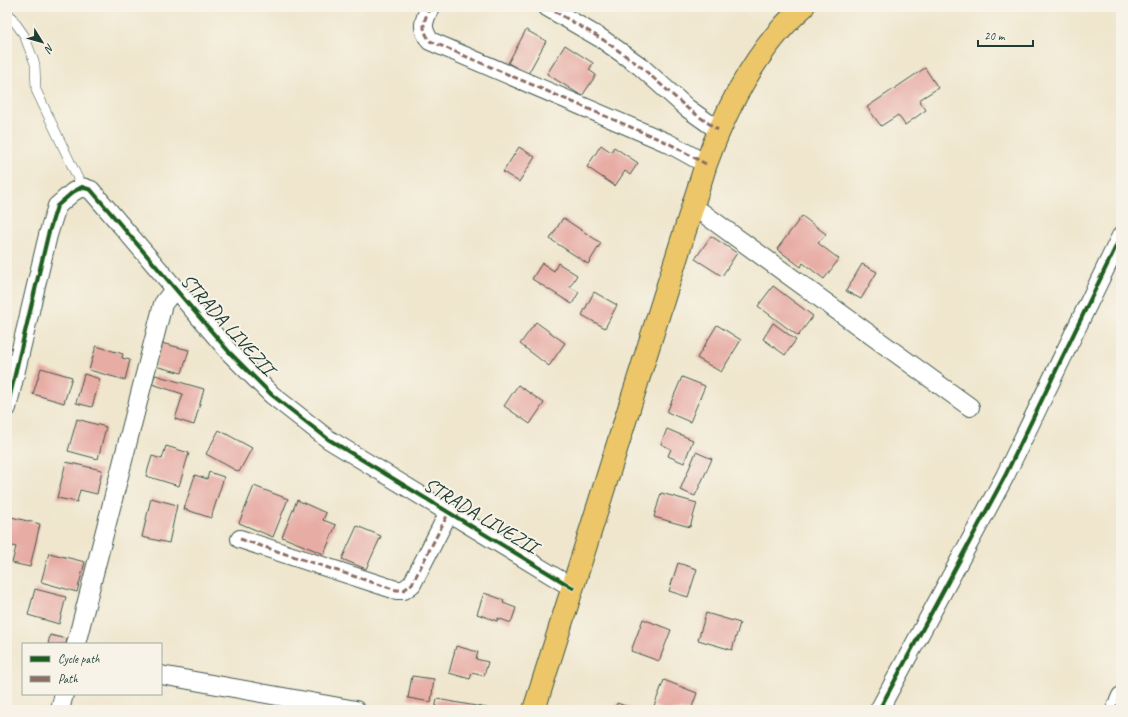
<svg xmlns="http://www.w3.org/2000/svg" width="1128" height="717" font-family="Caveat,sans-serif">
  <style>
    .building { fill: #e7aca4 }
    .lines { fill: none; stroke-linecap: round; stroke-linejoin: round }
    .service-casing { stroke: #3e564b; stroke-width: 10 }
    .minor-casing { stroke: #3e564b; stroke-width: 20 }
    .primary-casing { stroke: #3e564b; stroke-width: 24 }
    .service { stroke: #fff; stroke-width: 9 }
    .minor { stroke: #fff; stroke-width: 18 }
    .primary { stroke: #ecc669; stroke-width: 22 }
    .quiet { stroke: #8d6e63; stroke-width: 3; stroke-dasharray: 6 3; stroke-linecap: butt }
    .cycleway-casing { stroke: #f7f3e8; stroke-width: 6 }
    .cycleway { stroke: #1b5e20; stroke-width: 4 }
    .labels { text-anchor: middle; stroke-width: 4; stroke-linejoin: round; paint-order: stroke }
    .street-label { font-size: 20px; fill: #1f3d34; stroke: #f7f3e8 }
  </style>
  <rect width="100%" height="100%" fill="#f7f3e8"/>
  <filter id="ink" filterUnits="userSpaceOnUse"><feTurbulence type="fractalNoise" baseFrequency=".025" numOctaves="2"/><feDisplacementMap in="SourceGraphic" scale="8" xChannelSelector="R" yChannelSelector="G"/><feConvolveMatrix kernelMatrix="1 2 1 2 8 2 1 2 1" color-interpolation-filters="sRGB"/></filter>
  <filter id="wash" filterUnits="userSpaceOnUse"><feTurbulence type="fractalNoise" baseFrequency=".012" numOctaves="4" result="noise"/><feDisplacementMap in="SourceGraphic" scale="16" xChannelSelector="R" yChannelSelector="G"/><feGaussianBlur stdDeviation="0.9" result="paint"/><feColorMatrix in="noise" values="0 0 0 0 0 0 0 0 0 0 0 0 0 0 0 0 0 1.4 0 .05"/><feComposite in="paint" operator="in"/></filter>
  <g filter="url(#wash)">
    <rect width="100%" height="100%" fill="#efe6cd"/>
    <g id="blocks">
      <path class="building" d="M526 30 546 41 528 74 508 63Z
        M565 45 593 63 589 70 596 75 582 96 547 74Z
        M925 68 938 88 919 100 926 110 905 125 898 115 881 126 867 107Z
        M601 145 611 152 614 147 638 163 630 175 625 171 615 186 587 167Z
        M519 147 535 157 519 182 503 172Z
        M802 216 826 234 818 243 839 259 824 279 803 263 801 267 777 249Z
        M563 218 601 243 588 264 550 239Z
        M711 236 737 253 722 276 695 259Z
        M542 263 554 271 558 263 577 275 570 287 579 292 572 304 532 279Z
        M862 264 877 272 861 299 846 291Z
        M773 286 813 316 798 336 758 306Z
        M594 292 617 305 605 328 582 315Z
        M536 322 565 343 549 366 520 344Z
        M773 323 796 340 785 355 763 339Z
        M717 325 741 340 721 372 697 358Z
        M161 343 189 350 182 373 155 366Z
        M96 346 123 354 122 358 130 360 125 380 89 370Z
        M41 368 72 377 64 403 33 394Z
        M84 374 100 379 92 407 76 403Z
        M155 375 204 389 194 425 175 419 183 394 152 384Z
        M682 377 705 386 690 422 667 412Z
        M518 385 544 403 530 424 504 406Z
        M77 419 106 427 98 459 68 451Z
        M667 429 693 440 684 463 668 456 671 449 661 444Z
        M219 430 252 448 239 472 206 454Z
        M166 446 189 453 179 486 146 476 152 456 162 459Z
        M696 452 712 459 695 496 680 490Z
        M66 462 102 470 97 494 80 490 77 502 57 498Z
        M209 472 224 477 211 518 184 509 195 475 207 479Z
        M254 486 288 499 273 537 239 523Z
        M661 493 697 503 690 527 654 517Z
        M151 498 177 505 169 543 142 537Z
        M297 500 326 513 323 520 336 525 324 554 282 537Z
        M7 516 40 524 30 567 12 563 16 547 7 544Z
        M357 526 381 536 366 569 342 559Z
        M49 553 85 562 77 592 41 582Z
        M678 563 697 569 688 597 669 591Z
        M35 589 66 597 59 624 28 615Z
        M484 593 504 600 503 603 516 608 511 623 498 618 497 621 477 614Z
        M706 613 740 623 732 650 698 640Z
        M643 619 671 630 659 661 631 651Z
        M50 635 67 639 66 644H48Z
        M456 646 478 652 476 659 488 662 484 676 472 673 470 679 449 673Z
        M412 676 434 679 431 702 408 698Z
        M664 680 697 693 691 710H665L654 706Z
        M437 699 487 708 486 710H435Z
        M617 703 637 710H615Z"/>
    </g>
  </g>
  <g filter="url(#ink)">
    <use href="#blocks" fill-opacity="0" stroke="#3e564b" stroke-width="1"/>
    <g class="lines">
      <defs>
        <path id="service" d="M7 11 24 35 35 64 36 90 82 187"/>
        <path id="minor" d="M430 7C424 22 420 26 430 41L668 143 706 164
          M547 7 602 39 640 66 687 108 718 130
          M693 206 970 407
          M7 408 48 235 57 206 73 192 82 187 91 190 230 353 272 395 328 439 573 588
          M240 539 396 590H404L412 584 449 512
          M76 644 163 304 175 288
          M161 675 356 710
          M60 710 64 694
          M879 710 1005 476 1121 236
          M1115 710 1121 696"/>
        <path id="primary" d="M534 710 706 164C727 106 757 48 803 7"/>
      </defs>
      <use href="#service" class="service-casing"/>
      <use href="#minor" class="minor-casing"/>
      <use href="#primary" class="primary-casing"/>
      <use href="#service" class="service"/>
      <use href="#minor" class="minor"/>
      <use href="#primary" class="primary"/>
      <path class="quiet" d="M430 7C424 22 420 26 430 41L668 143 706 164
        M547 7 602 39 640 66 687 108 718 130
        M240 539 396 590H404L412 584 449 512
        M1115 710 1121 696"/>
      <defs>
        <path id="cycleway" d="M7 408 48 235 57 206 73 192 82 187 91 190 230 353 272 395 328 439 573 588
          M879 710 1005 476 1121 236"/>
      </defs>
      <use href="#cycleway" class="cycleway-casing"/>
      <use href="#cycleway" class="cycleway"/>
    </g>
  </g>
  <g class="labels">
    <g class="street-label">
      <text transform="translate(228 324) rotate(48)" y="7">STRADA LIVEZII</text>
      <text transform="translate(481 515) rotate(31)" y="7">STRADA LIVEZII</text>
    </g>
  </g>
  <rect width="1128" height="717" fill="none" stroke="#f7f3e8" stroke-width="24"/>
  <rect x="22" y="643" width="140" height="52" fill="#f7f3e8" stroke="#a1aaa0"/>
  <rect x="30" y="656" width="20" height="6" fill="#1b5e20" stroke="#a1aaa0"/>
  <text x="58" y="663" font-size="12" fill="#1f3d34">Cycle path</text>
  <rect x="30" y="676" width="20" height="6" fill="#8d6e63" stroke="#a1aaa0"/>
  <text x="58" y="683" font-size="12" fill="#1f3d34">Path</text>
  <g transform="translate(42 42) rotate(127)" stroke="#f7f3e8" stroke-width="3" paint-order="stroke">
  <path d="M0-3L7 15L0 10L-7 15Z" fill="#1f3d34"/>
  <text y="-6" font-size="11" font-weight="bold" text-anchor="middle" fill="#1f3d34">N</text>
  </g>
  <path d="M978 40v6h55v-6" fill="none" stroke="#1f3d34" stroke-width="2"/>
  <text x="984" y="40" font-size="12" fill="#1f3d34" stroke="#f7f3e8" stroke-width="3" paint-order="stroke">20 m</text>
</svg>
